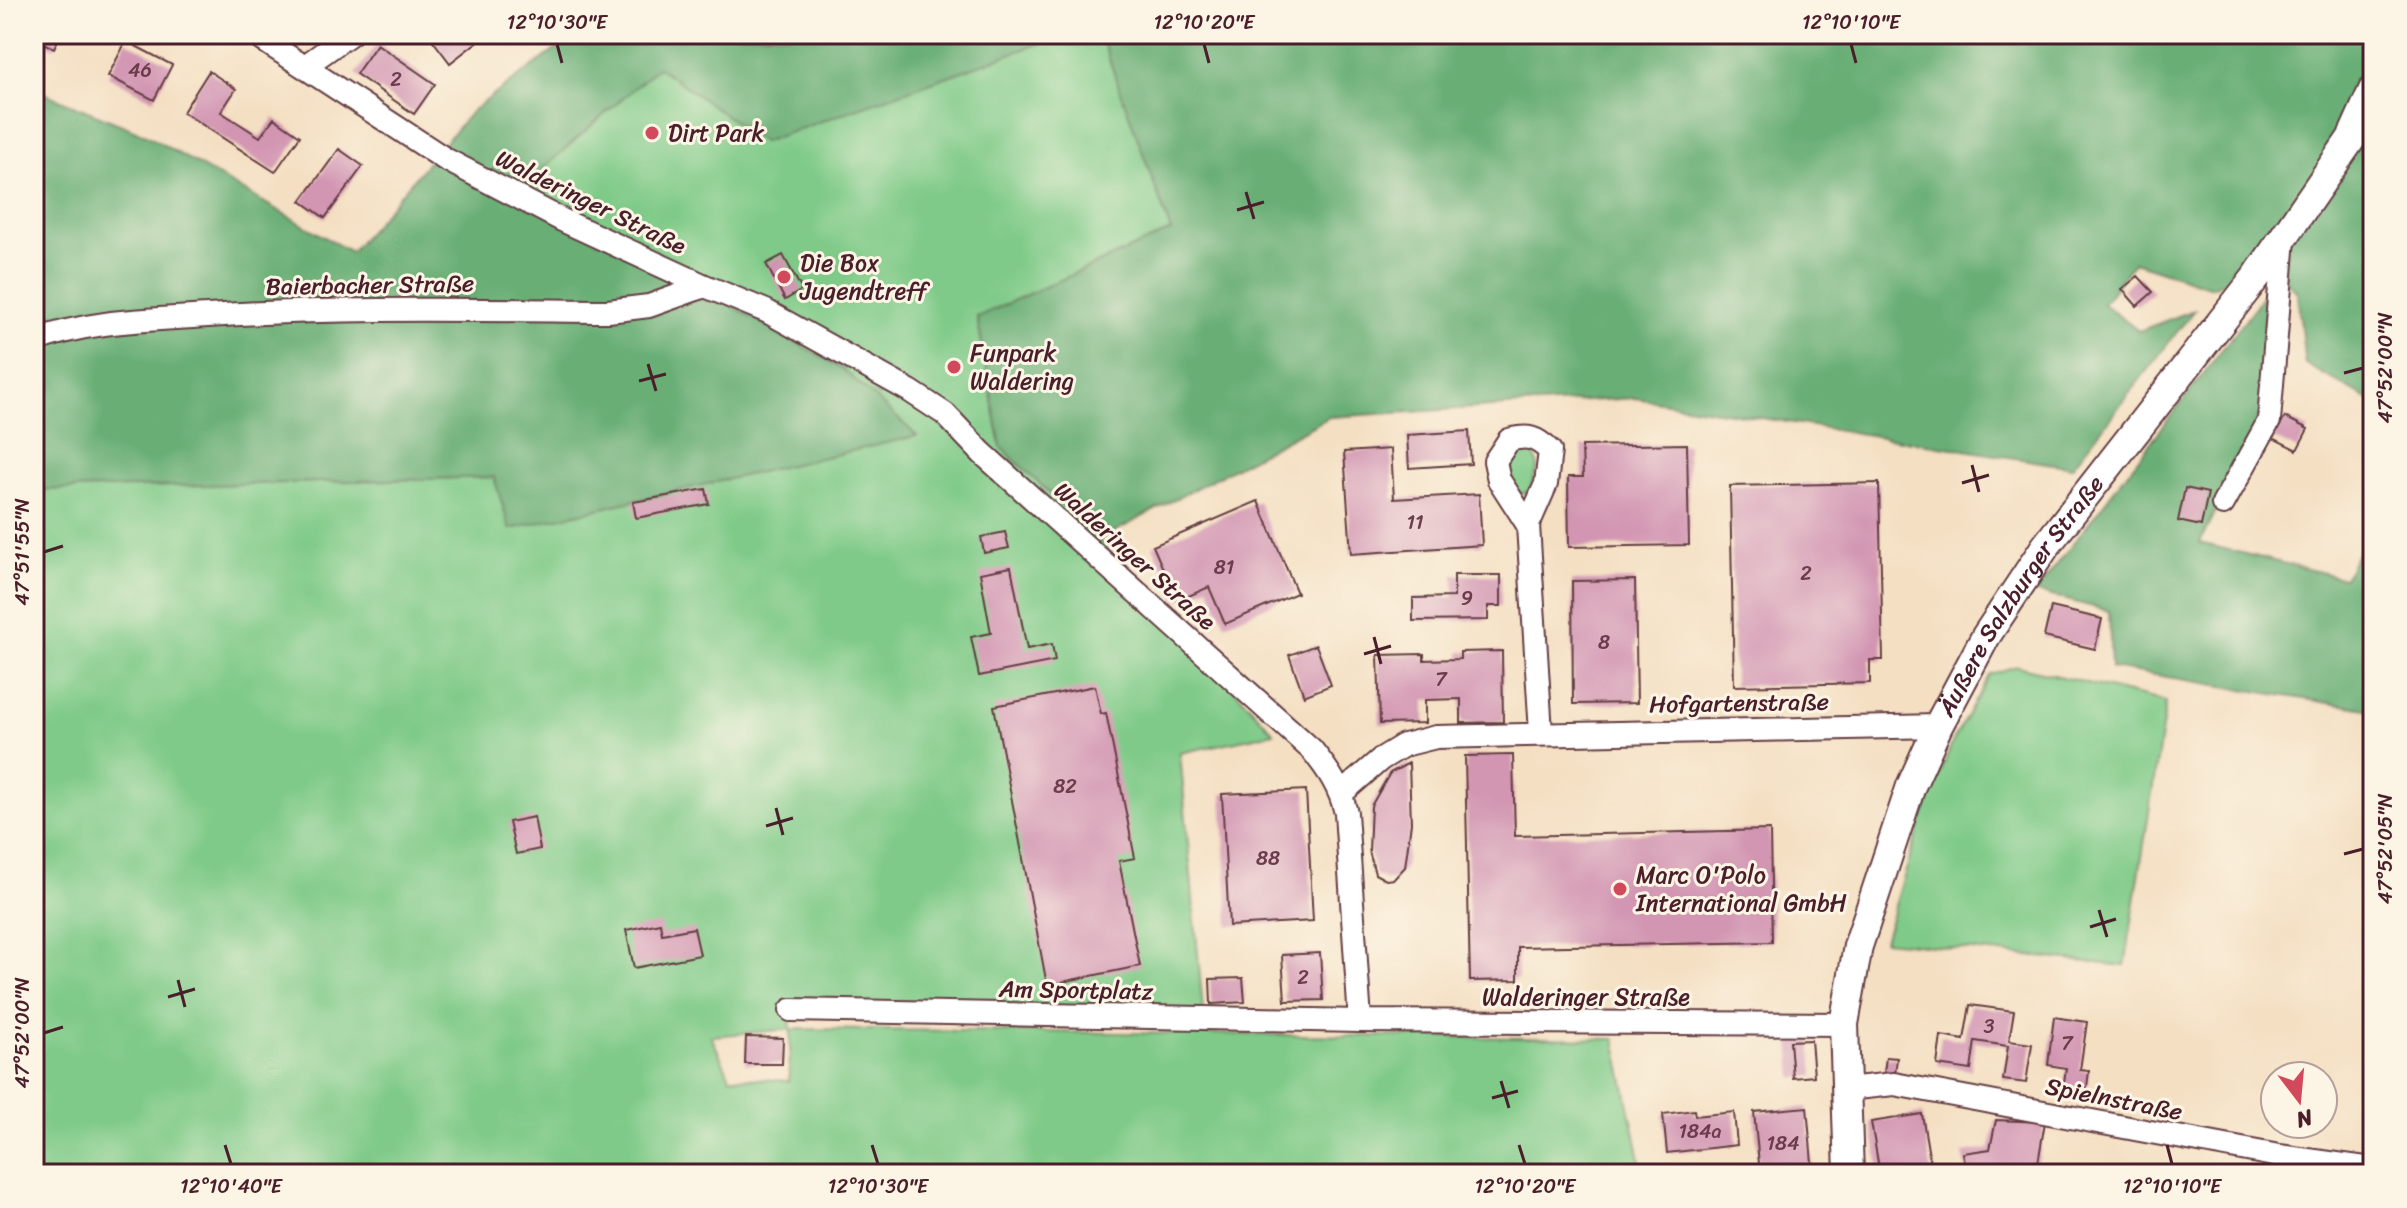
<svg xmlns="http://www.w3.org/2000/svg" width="2407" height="1208" font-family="Sriracha,sans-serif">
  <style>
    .green { fill: #7fca88; stroke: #64745a; stroke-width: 2; fill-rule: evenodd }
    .forest { fill: #67ae74; stroke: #586650; stroke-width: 2 }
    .building { fill: #d295b2 }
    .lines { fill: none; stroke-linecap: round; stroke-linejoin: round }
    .minor-casing { stroke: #643c42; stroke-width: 26 }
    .major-casing { stroke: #643c42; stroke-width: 32 }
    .minor { stroke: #fff; stroke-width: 22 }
    .major { stroke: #fff; stroke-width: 28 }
    .ticks { fill: none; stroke: #4a1f2b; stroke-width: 3 }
    .poi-dot { fill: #d1495b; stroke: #fcf5e5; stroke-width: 3 }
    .labels { text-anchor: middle; stroke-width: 6; stroke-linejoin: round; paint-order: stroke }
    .number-label { font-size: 20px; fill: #6c3c4d }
    .poi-label { font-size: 24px; fill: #4a1f2b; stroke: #fcf5e5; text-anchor: start }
    .street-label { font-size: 24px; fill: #4a1f2b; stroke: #fcf5e5 }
    .neatline { fill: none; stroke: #4a1f2b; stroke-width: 3 }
    .ticks-label { font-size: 20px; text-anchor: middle; fill: #4a1f2b }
  </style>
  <rect width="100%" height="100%" fill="#fcf5e5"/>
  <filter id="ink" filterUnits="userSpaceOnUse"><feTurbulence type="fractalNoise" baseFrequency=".0125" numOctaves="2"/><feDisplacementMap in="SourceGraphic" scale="16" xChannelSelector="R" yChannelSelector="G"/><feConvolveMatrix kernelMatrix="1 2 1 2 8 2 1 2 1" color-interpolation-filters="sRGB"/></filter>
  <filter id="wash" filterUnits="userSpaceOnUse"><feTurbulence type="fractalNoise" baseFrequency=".006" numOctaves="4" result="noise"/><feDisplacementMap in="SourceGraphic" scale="32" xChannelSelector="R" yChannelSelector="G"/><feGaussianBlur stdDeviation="1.8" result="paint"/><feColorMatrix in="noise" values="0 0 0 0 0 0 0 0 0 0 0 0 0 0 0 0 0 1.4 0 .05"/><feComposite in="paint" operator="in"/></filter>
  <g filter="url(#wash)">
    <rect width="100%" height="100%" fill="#f4dfc2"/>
    <path class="green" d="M1066 34H1100L1171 231 977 317 1001 447 1099 540 1274 733 1180 753 1203 1011 789 1005 791 1029 1615 1039 1643 1174H34V490L494 477 510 528 844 370 522 186 659 66 763 142ZM791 1029 789 1081 730 1077 711 1036Z
      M1526 448 1534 452 1538 467 1529 491 1520 494 1509 476 1507 465 1515 453Z
      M2017 666 2166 702 2125 966 1884 941 1921 822 1953 741 1990 674Z"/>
    <path class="forest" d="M577 34H1066L763 142 658 67 523 186 844 370 917 436 510 529 494 477 34 490V89L144 134 351 252 472 111Z
      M1100 34H2373V402L2305 364 2297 292 2269 264 2212 287 2134 262 2103 304 2139 331 2194 310 2072 467 1635 398 1329 417 1099 540 1001 447 977 317 1171 231Z
      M2267 291 2260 415 2200 543 2344 578 2373 525V710L2111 668 2109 611 2036 592Z"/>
    <g id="blocks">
      <path class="building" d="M34 34H61L54 48 34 39Z
        M428 34H471L477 42 450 63Z
        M126 41 172 65 154 100 108 76Z
        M377 44 435 84 414 114 356 74Z
        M209 71 236 89 221 112 260 137 274 118 300 136 275 172 183 112Z
        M339 149 363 166 325 218 301 201Z
        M783 255 802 290 785 300 766 264Z
        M2138 276 2153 292 2137 306 2122 289Z
        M2285 417 2308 429 2297 450 2273 438Z
        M1469 431 1471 464 1409 468 1407 435Z
        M1687 444 1689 545 1569 547 1568 477H1583L1582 446Z
        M1391 449 1394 499 1479 494 1482 545 1351 554 1344 452Z
        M1879 483 1883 660H1870V683L1734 686 1730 486Z
        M2185 488 2208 493 2201 526 2178 521Z
        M706 489 709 504 636 518 633 502Z
        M1258 501 1297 593 1225 624 1209 587 1177 601 1153 546Z
        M1005 532 1009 548 984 553 981 537Z
        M1011 567 1027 649 1052 644 1055 661 979 676 971 637 991 633 980 573Z
        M1454 575H1501V606H1488V620L1413 621V598L1454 597Z
        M1635 580 1637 703 1573 704 1572 581Z
        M2051 607 2102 619 2095 649 2044 637Z
        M1316 645 1331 685 1304 696 1289 655Z
        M1502 651 1503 722 1461 723V699L1425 700V723L1380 724 1378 655 1424 654V660L1460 659V652Z
        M1095 686 1101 714 1106 713 1135 858 1119 861 1140 966 1047 985 994 706Z
        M1513 755 1515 836 1770 830 1772 942 1518 947V980L1470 981 1465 756Z
        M1409 763 1411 823 1405 867 1394 879 1386 880 1375 874 1369 851 1371 806 1390 773Z
        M1306 790 1313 921 1229 926 1222 794Z
        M534 817 540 849 516 854 509 822Z
        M660 923 662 934 694 928 700 955 634 968 626 930Z
        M1320 953 1323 1000 1285 1001 1282 955Z
        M1243 978 1245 1002 1211 1004 1210 979Z
        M1970 1005 2014 1011 2009 1041 2032 1044 2026 1083 2003 1080 2008 1046 1975 1041 1971 1070 1937 1065 1941 1036 1964 1040Z
        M2054 1017 2087 1022 2080 1070 2089 1071 2086 1095 2063 1092 2066 1068 2048 1065Z
        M746 1037 783 1038 782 1064H745Z
        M1811 1040 1814 1076 1793 1078 1790 1041Z
        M1886 1057 1897 1058 1895 1074 1884 1073Z
        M1807 1107 1813 1174H1760L1754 1112Z
        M1694 1110 1695 1116 1734 1112 1737 1145 1667 1153 1663 1114Z
        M1922 1114 1932 1174H1880L1871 1122Z
        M1996 1120 2045 1122 2038 1163 2039 1174H1967L1963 1153 1990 1149Z"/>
    </g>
  </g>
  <g filter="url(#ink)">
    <use href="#blocks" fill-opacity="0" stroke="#643c42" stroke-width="2"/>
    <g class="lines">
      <defs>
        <path id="minor" d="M254 34 445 159 562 220 705 286 766 311 910 391 945 414 982 453 1312 750C1328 770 1340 787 1346 813L1360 1021
          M305 66 350 34
          M34 341C89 320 149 320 208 316 341 307 475 310 608 311L649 306 705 286
          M2223 504 2269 421 2284 238
          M1528 525 1499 480 1495 461 1509 440C1528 435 1536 437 1550 451L1546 484 1528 525 1541 733
          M1342 793 1381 759 1404 745 1436 737 1938 726
          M791 1010 1360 1021 1844 1024
          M1846 1089 1894 1084 2279 1156 2373 1169"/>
        <g id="major">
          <path id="s1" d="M1849 1174 1844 1024 1858 946 1911 786 1938 726 1986 636 2045 547 2257 276 2351 139 2373 90"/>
        </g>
      </defs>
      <use href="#minor" class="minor-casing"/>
      <use href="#major" class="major-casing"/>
      <use href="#minor" class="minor"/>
      <use href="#major" class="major"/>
    </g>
  </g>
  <path class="ticks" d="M557 44 562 63M1204 44 1209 63M1851 44 1856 63M1246 192 1254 219M1237 210 1264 202M648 364 656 391M2344 373 2363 368M639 381 666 374M1972 465 1979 492M1962 483 1989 475M44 552 63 546M1374 637 1381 664M1364 654 1391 646M776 808 783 835M766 826 793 818M2344 854 2363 849M2099 910 2107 937M2090 927 2116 919M178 980 185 1007M168 997 195 989M44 1033 63 1027M1501 1081 1509 1108M1492 1098 1518 1091M225 1145 231 1164M872 1145 878 1164M1519 1145 1525 1164M2167 1145 2172 1164"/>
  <g class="poi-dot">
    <circle cx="652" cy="133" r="8"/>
    <circle cx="784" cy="277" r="8"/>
    <circle cx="954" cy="367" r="8"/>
    <circle cx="1620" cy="889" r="8"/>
  </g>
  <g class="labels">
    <g class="number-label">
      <text x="140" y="77">46</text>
      <text x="396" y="86">2</text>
      <text x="1415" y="529">11</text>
      <text x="1224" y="574">81</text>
      <text x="1806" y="580">2</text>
      <text x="1467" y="605">9</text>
      <text x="1604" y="649">8</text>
      <text x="1441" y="686">7</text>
      <text x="1065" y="793">82</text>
      <text x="1268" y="865">88</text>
      <text x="1303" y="984">2</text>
      <text x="1989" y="1033">3</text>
      <text x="2067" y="1050">7</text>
      <text x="1700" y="1138">184a</text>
      <text x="1783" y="1150">184</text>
    </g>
    <g class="poi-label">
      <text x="668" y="141">Dirt Park</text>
      <text x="800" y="271">Die Box<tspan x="800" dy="28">Jugendtreff</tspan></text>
      <text x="970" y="361">Funpark<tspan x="970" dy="28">Waldering</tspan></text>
      <text x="1636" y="883">Marc O'Polo<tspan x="1636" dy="28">International GmbH</tspan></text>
    </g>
    <g class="street-label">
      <text transform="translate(591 202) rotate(26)" y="8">Walderinger Straße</text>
      <text transform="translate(370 285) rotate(-1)" y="8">Baierbacher Straße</text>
      <text transform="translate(1135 556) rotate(42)" y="8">Walderinger Straße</text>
      <text dy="8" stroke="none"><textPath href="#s1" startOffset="618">Äußere Salzburger Straße</textPath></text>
      <text transform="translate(1739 703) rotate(-1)" y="8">Hofgartenstraße</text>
      <text transform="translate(1076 990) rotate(1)" y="8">Am Sportplatz</text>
      <text x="1586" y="1005">Walderinger Straße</text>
      <text transform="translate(2114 1099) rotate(11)" y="8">Spielnstraße</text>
    </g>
  </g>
  <rect width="2407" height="1208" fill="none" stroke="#fcf5e5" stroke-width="88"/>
  <g transform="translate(2299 1100) rotate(164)"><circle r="38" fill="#fcf5e5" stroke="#b59f9b" stroke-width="2"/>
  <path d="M0-6L14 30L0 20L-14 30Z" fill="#d1495b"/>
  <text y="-12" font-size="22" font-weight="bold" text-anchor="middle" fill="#4a1f2b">N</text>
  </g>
  <rect x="44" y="44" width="2319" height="1120" class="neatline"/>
  <g class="ticks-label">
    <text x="557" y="29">12°10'30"E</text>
    <text x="1204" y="29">12°10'20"E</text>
    <text x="1851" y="29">12°10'10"E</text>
    <text transform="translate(2385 368) rotate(-90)" y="7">47°52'00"N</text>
    <text transform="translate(22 552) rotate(-90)" y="7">47°51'55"N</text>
    <text transform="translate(2385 849) rotate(-90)" y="7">47°52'05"N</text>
    <text transform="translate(22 1033) rotate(-90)" y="7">47°52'00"N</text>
    <text x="231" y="1193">12°10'40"E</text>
    <text x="878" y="1193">12°10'30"E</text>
    <text x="1525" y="1193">12°10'20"E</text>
    <text x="2172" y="1193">12°10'10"E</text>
  </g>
</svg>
